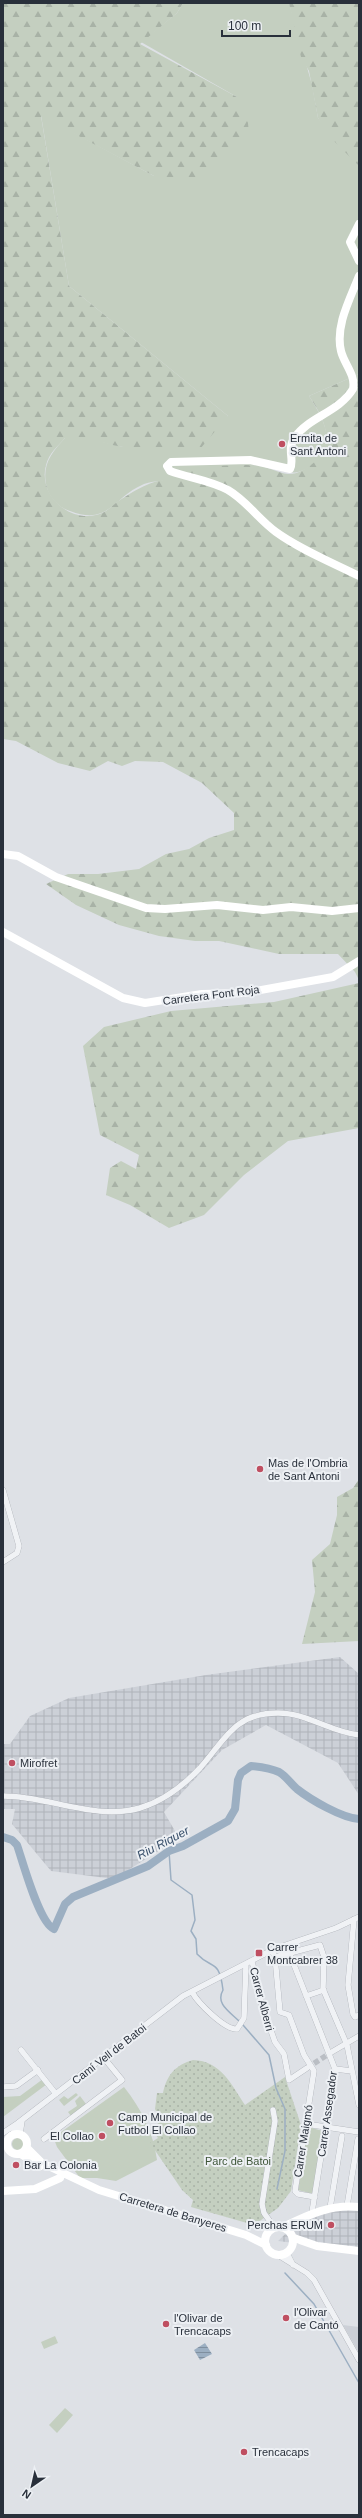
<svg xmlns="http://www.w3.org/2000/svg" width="362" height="2518" viewBox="0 0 362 2518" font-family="Arial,sans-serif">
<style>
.built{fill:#ccd0d7}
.industrial{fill:url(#industrial-grid)}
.green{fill:#c4cfc0}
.forest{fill:url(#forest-firs)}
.park{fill:url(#park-dots)}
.water{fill:url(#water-rules)}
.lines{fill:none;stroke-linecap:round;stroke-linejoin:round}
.stream{stroke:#9cafc2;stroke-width:1.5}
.river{stroke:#9cafc2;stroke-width:8}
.street-tunnel{stroke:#babec4;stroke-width:5.5;stroke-dasharray:5.5 3;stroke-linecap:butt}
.street-casing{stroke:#a4a8af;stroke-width:6}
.street{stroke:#f0f2f5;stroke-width:5.5}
.secondary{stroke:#fff;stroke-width:8}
.poi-dot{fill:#bf4f61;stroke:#edf0f4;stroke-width:1.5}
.labels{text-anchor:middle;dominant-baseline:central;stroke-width:4;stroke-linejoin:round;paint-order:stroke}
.poi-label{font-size:11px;fill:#29303b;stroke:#edf0f4;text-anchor:start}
.street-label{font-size:11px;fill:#29303b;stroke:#edf0f4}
.park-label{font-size:11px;fill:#3e5538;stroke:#edf0f4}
.water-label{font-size:12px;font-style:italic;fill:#384f6a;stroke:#edf0f4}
</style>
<defs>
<pattern id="industrial-grid" width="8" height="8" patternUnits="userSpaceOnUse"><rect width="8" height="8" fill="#ccd0d7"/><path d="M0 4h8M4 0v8" fill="none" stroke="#afb3b9"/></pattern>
<pattern id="forest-firs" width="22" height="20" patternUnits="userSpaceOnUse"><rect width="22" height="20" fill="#c4cfc0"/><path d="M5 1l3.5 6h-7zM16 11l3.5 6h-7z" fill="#a8b2a6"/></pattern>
<pattern id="park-dots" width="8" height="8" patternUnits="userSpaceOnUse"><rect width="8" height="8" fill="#c4cfc0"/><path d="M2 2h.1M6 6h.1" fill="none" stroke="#a8b2a6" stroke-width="1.8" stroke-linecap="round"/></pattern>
<pattern id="water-rules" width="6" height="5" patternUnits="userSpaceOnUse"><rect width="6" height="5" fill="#9cafc2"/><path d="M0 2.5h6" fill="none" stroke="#7f8f9f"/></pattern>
</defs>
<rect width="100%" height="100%" fill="#dee1e6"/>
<path class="built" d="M343 2325 359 2327V2353Z"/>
<path class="industrial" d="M340 1657 359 1674V1795L338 1763 266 1725 222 1750 164 1812 179 1838 114 1879 51 1871 12 1824 15 1809H3V1744H10L30 1716 69 1698 206 1675Z
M359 2207V2251L278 2241 306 2214Z"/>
<path class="green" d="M183 3H289L312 85 318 118 359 166V374L309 396C321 415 338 442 317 461 292 483 283 467 257 466 249 465 239 467 230 469 215 472 199 476 183 479 171 481 155 480 144 484 113 497 109 526 70 511 60 508 50 499 47 488 41 466 51 453 65 438L83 437 123 447 228 416 69 286 41 115 154 176 237 97 141 42 177 13Z
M43 2079 47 2084 3 2117V2097L20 2096Z
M124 2087C142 2110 153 2132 157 2160L116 2181 97 2178H80L57 2147 54 2139 58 2137 57 2135Z
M76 2093 78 2095 64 2106 59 2100 64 2096 68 2099Z
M80 2096 86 2104 71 2116 68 2112 77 2106 75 2101Z
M308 2127 323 2131 313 2194 298 2190Z
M12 2144a6 6 0 1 1 12 0a6 6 0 1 1-12 0Z
M55 2336 58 2343 44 2349 41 2342Z
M65 2408 73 2415 57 2433 49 2425Z"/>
<path class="forest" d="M3 3H183L177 13 140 44 237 97 247 114 249 133 217 166 193 179 154 176 41 116 69 286 228 416 200 449C174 450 148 452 123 447 103 443 86 437 65 438 58 446 49 453 46 465 38 494 68 522 96 515 104 514 111 507 117 502 142 486 153 478 184 479L191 468C210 467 242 463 259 466 269 467 278 473 288 474 296 475 305 469 311 465 338 445 324 418 309 396L359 374V980L355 972 338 954H279L219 941H195L159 936 119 925 76 905 46 884 68 874H98L139 869 166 854 189 849 209 838 234 830V813L202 783 163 762 135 761 122 766 108 761 90 771 58 763 16 741 3 739Z
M289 3H359V166L329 136 318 118 309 71 301 57Z
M359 983V1128L288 1141 244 1175 204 1215 169 1228 130 1205 106 1195 110 1168 121 1161 136 1169 139 1155 100 1135 83 1046 104 1027 171 1011 274 1002Z
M359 1479V1641L302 1644 315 1592 312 1560 330 1544 337 1515V1497L353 1488Z"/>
<path class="park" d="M193 2060C221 2061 231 2084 245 2105L285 2077 301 2125 291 2191 278 2208 254 2225 191 2207 193 2200 182 2190 150 2143 158 2138 151 2129 161 2121 155 2109 157 2093H163C167 2074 176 2065 193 2060Z"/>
<path class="water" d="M205 2343 212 2354 200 2360 194 2350Z"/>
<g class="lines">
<path class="stream" d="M169 1851 171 1880 192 1895 195 1920 191 1931 196 1939 197 1954C212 1970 219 1958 223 1990 215 2004 230 2012 240 2022
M243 2025 269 2055 276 2088 285 2109V2151L277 2189
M285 2273 314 2304 359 2383"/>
<path class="river" d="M3 1837 12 1840 17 1845C23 1862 39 1923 54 1929L65 1904 73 1897 148 1866 169 1851 183 1846 228 1821 235 1809 238 1780 241 1773 251 1766C261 1767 270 1768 279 1772 286 1776 291 1784 297 1789 311 1800 342 1818 359 1819"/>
<path class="street-tunnel" d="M307 2068 330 2053"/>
<defs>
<path id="street" d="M3 1490 19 1546 17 1553 3 1562
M3 1796C49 1796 95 1821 140 1808 163 1801 184 1785 200 1768 225 1740 234 1713 278 1713 307 1713 330 1732 359 1735
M354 1919 348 1985 353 2014 355 2017 359 2015
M272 1950 275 1957 280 2012 289 2015 304 2055 314 2071 295 2191 298 2194 315 2197
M289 1952 335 2069 312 2212
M275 1957 320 1945 324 1957 323 1989 347 2045 359 2105
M252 1961 262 2005 275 2042 284 2054 289 2080 307 2068
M192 1992C198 2003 225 2030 237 2029L244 2018 246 1964
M306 1996 324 1990
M21 2050 56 2094
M330 2053 359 2036
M335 2069 352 2071
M3 2087 16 2086 38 2070
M273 2110 275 2121 262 2204 264 2213 274 2227
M306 2124 359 2132
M3 2133 18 2123
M13 2134 18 2123 183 1996 274 1949 336 1928 359 1917
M20 2134 22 2121
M44 2139 122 2080 104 2058
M347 2206 358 2139
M330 2208 342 2136
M287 2253 293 2265
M278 2255 307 2273 314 2280 359 2360"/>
</defs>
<use href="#street" class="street-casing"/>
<use href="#street" class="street"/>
<path class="secondary" d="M359 224 350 242 359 261
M359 276C350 299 335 326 341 351 344 364 356 375 353 389 339 412 309 417 295 437 286 449 295 460 290 469L250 460 171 462 167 466 170 471C189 478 209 480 228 490 247 501 258 519 276 532 301 550 331 562 359 576
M3 854 18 856 56 877 146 908 165 909 217 905 263 910 291 907 332 911 359 908
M3 932 123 998 145 1003 202 994 244 993 333 977 359 961
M7 2144a10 10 0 1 1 20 0a10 10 0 1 1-20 0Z
M27 2148 42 2163 99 2190 246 2235 266 2245
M21 2154 40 2166
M3 2191 35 2189 60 2178
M265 2241a14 14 0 1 1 28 0a14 14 0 1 1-28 0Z
M283 2227C308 2215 330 2204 359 2207
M294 2238 317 2246 359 2251"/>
</g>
<g class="poi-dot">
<circle cx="282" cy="444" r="4"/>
<circle cx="260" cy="1469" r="4"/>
<circle cx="12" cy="1763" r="4"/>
<rect x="255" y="1949" width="8" height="8" rx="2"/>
<circle cx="110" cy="2123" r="4"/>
<circle cx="102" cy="2136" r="4"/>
<circle cx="16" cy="2165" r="4"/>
<circle cx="331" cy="2225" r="4"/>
<circle cx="286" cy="2318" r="4"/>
<circle cx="166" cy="2324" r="4"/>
<circle cx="244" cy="2452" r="4"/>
</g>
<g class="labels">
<g class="poi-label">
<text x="290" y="438">Ermita de<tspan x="290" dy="13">Sant Antoni</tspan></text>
<text x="268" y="1463">Mas de l'Ombria<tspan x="268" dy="13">de Sant Antoni</tspan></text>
<text x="20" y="1763">Mirofret</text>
<text x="267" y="1947">Carrer<tspan x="267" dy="13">Montcabrer 38</tspan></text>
<text x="118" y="2117">Camp Municipal de<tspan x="118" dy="13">Futbol El Collao</tspan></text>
<text x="94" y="2136" text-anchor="end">El Collao</text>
<text x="24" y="2165">Bar La Colonia</text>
<text x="323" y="2225" text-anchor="end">Perchas ERUM</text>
<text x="294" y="2312">l'Olivar<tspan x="294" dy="13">de Cantó</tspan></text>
<text x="174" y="2318">l'Olivar de<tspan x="174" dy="13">Trencacaps</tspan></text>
<text x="252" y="2452">Trencacaps</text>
</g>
<g class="street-label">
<text transform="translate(211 995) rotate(-7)">Carretera Font Roja</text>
<text transform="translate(262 1999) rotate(75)">Carrer Alberri</text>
<text transform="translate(109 2054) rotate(-38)">Camí Vell de Batoi</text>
<text transform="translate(327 2114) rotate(-82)">Carrer Assegador</text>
<text transform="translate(303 2141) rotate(-81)">Carrer Maigmó</text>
<text transform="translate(173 2212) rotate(17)">Carretera de Banyeres</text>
</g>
<g class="park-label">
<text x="238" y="2161">Parc de Batoi</text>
</g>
<g class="water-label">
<text transform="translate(163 1843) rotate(-28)">Riu Riquer</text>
</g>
</g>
<rect width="362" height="2518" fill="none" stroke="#29303b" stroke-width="8"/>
<g transform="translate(32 2486) rotate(214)" stroke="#edf0f4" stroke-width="3" paint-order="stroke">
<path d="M0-3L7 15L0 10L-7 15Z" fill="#29303b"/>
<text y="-6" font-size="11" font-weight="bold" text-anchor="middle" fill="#29303b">N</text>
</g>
<path d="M222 30v6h68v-6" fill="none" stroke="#29303b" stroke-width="2"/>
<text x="228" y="30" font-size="12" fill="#29303b" stroke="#edf0f4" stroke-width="3" paint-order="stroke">100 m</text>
</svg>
